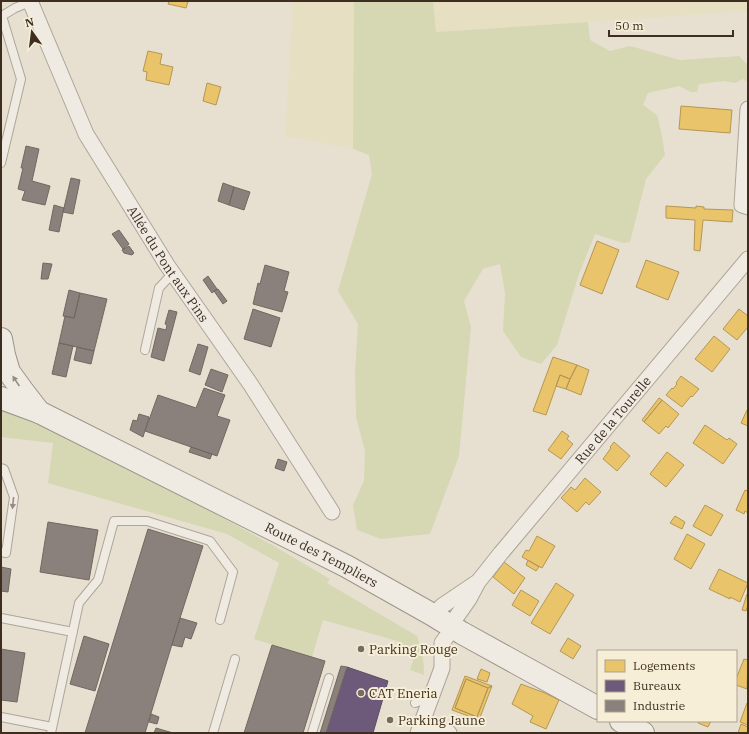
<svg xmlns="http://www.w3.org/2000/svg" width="749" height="734" viewBox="0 0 749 734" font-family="'IBM Plex Serif',serif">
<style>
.farmland{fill:#e6dfc2}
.green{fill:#d6d7b3}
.homes{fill:#e9c46a;stroke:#b59754}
.offices{fill:#6d597a;stroke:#5f4c5f}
.industry{fill:#8a817c;stroke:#736860}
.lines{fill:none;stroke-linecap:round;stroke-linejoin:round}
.service-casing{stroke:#ada599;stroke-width:10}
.minor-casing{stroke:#ada599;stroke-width:17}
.secondary-casing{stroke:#9c958a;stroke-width:24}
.service{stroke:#efebe3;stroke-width:8}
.minor{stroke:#efebe3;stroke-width:15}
.secondary{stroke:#efebe3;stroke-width:22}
.oneway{fill:#968c82}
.poi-dot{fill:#786c5e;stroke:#f7eed8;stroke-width:1.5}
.labels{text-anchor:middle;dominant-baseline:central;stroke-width:4;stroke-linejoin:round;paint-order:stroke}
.street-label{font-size:13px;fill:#3d2e20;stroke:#f7eed8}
.poi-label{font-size:13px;fill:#3d2e20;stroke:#f7eed8;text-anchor:start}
</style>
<rect width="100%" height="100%" fill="#e7e0d1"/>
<path class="farmland" d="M293 1H354L353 149 285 136Z
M433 1H748V11L436 32Z"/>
<path class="green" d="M354 1H433L436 32 588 22 590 40 610 51 630 46 680 60 739 56 748 65V82L743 79 735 83 724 81 699 84 697 92H691L679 86 648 93 643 105 657 115 662 136 665 155 646 179 630 242 623 243 595 234 579 274 557 345 541 364 521 357 503 331 505 293 500 264 483 269 464 301 471 327 459 456 430 534 381 539 357 530 353 505 364 481 365 451 356 417 355 372 358 324 338 291 372 174 369 155 353 149Z
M1 403 183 496 274 546 330 579 327 583 417 636C422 649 424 661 424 675L410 670 414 658 401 642 323 620 312 657 254 639 279 563 227 534 48 483 53 443 1 437Z"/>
<path class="homes" d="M169 1H183L188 2 186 8 168 4Z
M148 51 162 54 160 64 173 67 169 85 146 80 147 72 143 71Z
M207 83 221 87 216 105 203 101Z
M681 106 732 110 730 133 679 129Z
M666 206 696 208V206L704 207V209L733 210 732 222 703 220 700 251 694 250 695 220 666 218Z
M597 241 619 250 602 294 580 285Z
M646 260 679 272 668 300 636 287Z
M739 309 748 316V327L737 340 723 329Z
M714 336 730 349 712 372 695 359Z
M553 357 577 365 570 379 560 375 546 415 533 411Z
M577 365 589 370 581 395 566 389 570 379Z
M560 375 570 379 566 389 556 386Z
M681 376 699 389 692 397 691 396 682 407 666 395 672 388 673 389 677 384 676 383Z
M659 398 662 400 644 422 642 420Z
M662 400 679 414 668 428 666 426 659 434 644 422Z
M747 410 748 411V426L741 423Z
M705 425 727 440 729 438 737 444 723 464 693 443Z
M562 431 569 436 567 439 573 444 561 459 548 450Z
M614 442 630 456 617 471 603 459 611 448 610 447Z
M667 452 684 465 666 487 650 474Z
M585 478 601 492 589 505 586 502 577 512 561 498 571 487 575 490Z
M745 490 748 491V513L745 511 744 514 736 510Z
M705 505 723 515 711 536 693 526Z
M675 516 685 522 682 529 670 523Z
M687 534 705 544 691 569 674 559Z
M537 536 555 546 542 568 522 557 526 550 529 551Z
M528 560 539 567 536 571 526 565Z
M504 562 525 578 514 594 493 577Z
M719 569 748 583 740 602 730 597V599L709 589Z
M556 583 574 595 550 634 531 623Z
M521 590 539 601 530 616 512 605Z
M747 594H748V605L746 611 742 610Z
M568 638 581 646 573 659 560 651Z
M744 659 748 660 747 689 736 685V679Z
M481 669 490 673 487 682 477 679Z
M465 676 492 686 488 688 466 679 455 708 477 717 479 720 452 710Z
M466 679 488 688 477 717 455 708Z
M521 684 545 693 559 700 546 729 530 722 533 716 512 704Z
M492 686 479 720 477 717 488 688Z
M747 703 748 704V725L740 722Z
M699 721H711L708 727 698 723Z
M741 724 748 727V733H738Z"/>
<path class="offices" d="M347 667 388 681 373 733H326Z"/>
<path class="industry" d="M26 146 39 149 32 181 50 186 45 205 22 200 25 191 18 189 23 168H21Z
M71 178 80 180 73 214 63 212Z
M223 183 234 187 229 205 218 201Z
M234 187 250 192 244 210 229 205Z
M54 205 64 208 59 232 49 230Z
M119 230 129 244 123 249 112 234Z
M129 246 134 253 132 255 124 253 122 250Z
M43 263 52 264 48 279H41Z
M265 265 289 272 284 291 288 292 282 312 253 304 258 283 260 284Z
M208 276 217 289 212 293 203 280Z
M218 289 227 301 223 304 214 291Z
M69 290 80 293 74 318 63 316Z
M80 293 107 299 94 351 59 343 65 316 74 318Z
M253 309 280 318 271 347 244 339Z
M169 310 177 312 164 361 151 357 158 328 166 330 167 325 165 324Z
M59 343 73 346 66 377 52 374Z
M198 344 208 347 200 375 189 371Z
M77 347 94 351 91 364 74 360Z
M211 369 228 375 222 392 205 385Z
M204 388 225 395 217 416 230 420 217 456 145 431 158 395 196 408Z
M139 414 149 417 143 437 130 430 133 420 137 421Z
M191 447 212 454 210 459 189 452Z
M278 459 287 462 284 471 275 468Z
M48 522 98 530 89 580 40 572Z
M148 529 203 546 180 618 145 733H85Z
M1 567 11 569 8 592 1 591Z
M180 618 197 623 191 639 185 637 182 647 172 645Z
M84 636 109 644 95 691 70 684Z
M272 645 325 661 303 733H244Z
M1 649 25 653 17 702 1 700Z
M341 666 347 667 326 733H320Z
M151 714 159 717 157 724 149 722Z
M156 728 173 733H154Z"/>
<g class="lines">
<defs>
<path id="service" d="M1 163 21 79 2 16 15 8 30 2
M145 350 159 288 173 273
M1 468 4 469 14 497 6 553 1 552
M1 618 73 632
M415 703 431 697
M1 717 52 727
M51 733 79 603 98 580 114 521H147L210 541 233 572 220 620
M213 733 235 659
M312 733 329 678"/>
<g id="minor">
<path id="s1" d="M30 1 86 134 167 265 251 385 332 512"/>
<path d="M748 109 742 205 748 207"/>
<path d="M433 615 442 606 476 583"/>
<path id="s2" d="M450 626 469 599 478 582 501 553 748 259"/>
<path d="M421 723 449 733"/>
<path d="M418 733 442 668V643L453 628"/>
</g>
<g id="secondary">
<path d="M1 339 4 355 9 372 22 390 39 412"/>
<path id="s3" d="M1 398 39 412 346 566 433 615 462 633 598 708"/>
<path d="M621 721 643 733"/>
</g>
</defs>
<use href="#service" class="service-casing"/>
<use href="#minor" class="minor-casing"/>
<use href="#secondary" class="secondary-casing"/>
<use href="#service" class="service"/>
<use href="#minor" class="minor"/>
<use href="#secondary" class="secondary"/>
</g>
<defs><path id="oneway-solid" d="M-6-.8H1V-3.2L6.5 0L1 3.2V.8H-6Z"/></defs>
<g class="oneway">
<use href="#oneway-solid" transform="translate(16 381) rotate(-124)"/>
<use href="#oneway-solid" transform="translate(13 503) rotate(96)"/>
</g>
<g class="poi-dot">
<circle cx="361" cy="649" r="4"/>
<circle cx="361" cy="693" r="4"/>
<circle cx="390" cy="720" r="4"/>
</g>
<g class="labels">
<g class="street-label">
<text stroke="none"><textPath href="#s1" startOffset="298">Allée du Pont aux Pins</textPath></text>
<text stroke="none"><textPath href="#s2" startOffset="263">Rue de la Tourelle</textPath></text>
<text stroke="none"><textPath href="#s3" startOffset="357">Route des Templiers</textPath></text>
</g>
<g class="poi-label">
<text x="369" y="649">Parking Rouge</text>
<text x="369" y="693">CAT Eneria</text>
<text x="398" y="720">Parking Jaune</text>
</g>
</g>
<rect width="749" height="734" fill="none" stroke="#3d2e20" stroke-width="4"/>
<rect x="597" y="650" width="140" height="72" fill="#f7eed8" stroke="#ada18e"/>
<rect x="605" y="660" width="20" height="12" fill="#e9c46a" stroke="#ada18e"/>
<text x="633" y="670" font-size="12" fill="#3d2e20">Logements</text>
<rect x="605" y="680" width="20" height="12" fill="#6d597a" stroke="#ada18e"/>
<text x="633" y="690" font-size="12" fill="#3d2e20">Bureaux</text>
<rect x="605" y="700" width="20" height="12" fill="#8a817c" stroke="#ada18e"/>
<text x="633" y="710" font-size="12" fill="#3d2e20">Industrie</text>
<g transform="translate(32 32) rotate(346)" stroke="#f7eed8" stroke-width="3" paint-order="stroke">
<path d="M0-3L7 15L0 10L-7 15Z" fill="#3d2e20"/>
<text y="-6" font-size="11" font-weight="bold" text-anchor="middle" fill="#3d2e20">N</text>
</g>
<path d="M609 30v6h124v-6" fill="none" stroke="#3d2e20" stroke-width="2"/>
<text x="615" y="30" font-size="12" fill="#3d2e20" stroke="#f7eed8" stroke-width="3" paint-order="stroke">50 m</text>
</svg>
